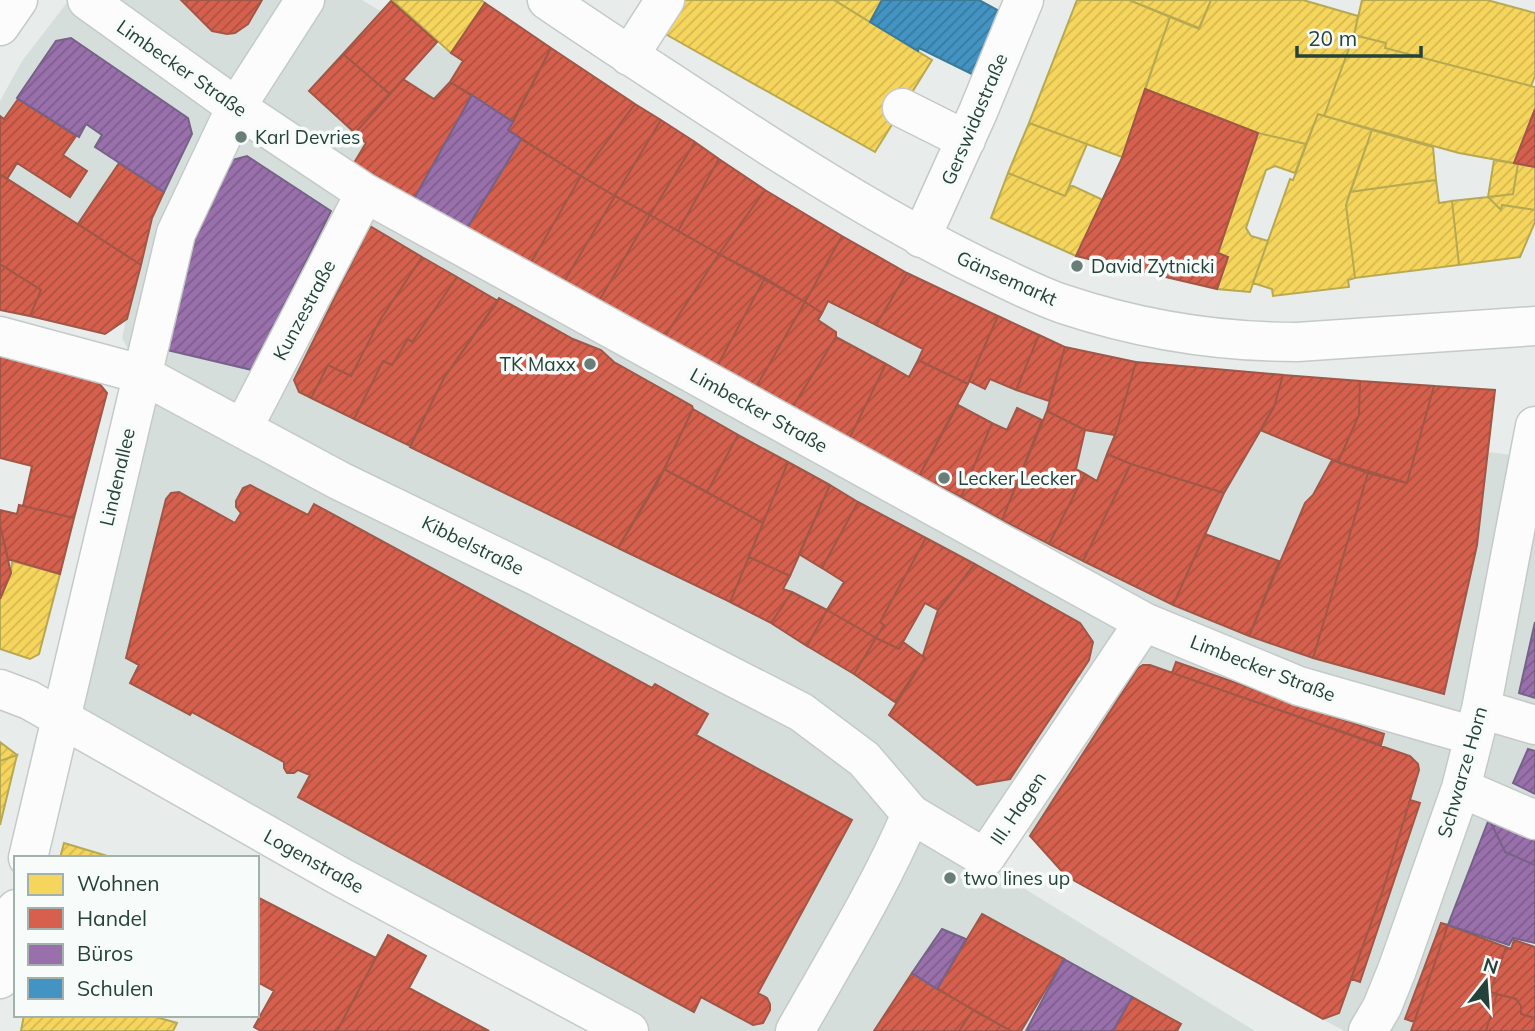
<svg xmlns="http://www.w3.org/2000/svg" width="1535" height="1031" viewBox="0 0 1535 1031" font-family="Mulish,sans-serif">
<style>
.built{fill:#d6dedb}
.homes{fill:url(#homes-hatch);stroke:#b7a952;stroke-width:2}
.shops{fill:url(#shops-hatch);stroke:#a15747;stroke-width:2}
.offices{fill:url(#offices-hatch);stroke:#766289;stroke-width:2}
.schools{fill:url(#schools-hatch);stroke:#3a7b9a;stroke-width:2}
.lines{fill:none;stroke-linecap:round;stroke-linejoin:round}
.minor-casing{stroke:#c5cac8;stroke-width:41}
.minor{stroke:#fcfcfc;stroke-width:38}
.poi-dot{fill:#697e78;stroke:#f7fbf9;stroke-width:2.5}
.labels{text-anchor:middle;dominant-baseline:central;stroke-width:7;stroke-linejoin:round;paint-order:stroke}
.street-label{font-size:19px;fill:#24423a;stroke:#f7fbf9}
.poi-label{font-size:19px;fill:#24423a;stroke:#f7fbf9;text-anchor:start}
</style>
<defs>
<pattern id="homes-hatch" width="6" height="6" patternUnits="userSpaceOnUse" patternTransform="scale(1.75)"><rect width="6" height="6" fill="#f6d55c"/><path d="M-1 1l2-2M0 6l6-6M5 7l2-2" fill="none" stroke="#d3b851"/></pattern>
<pattern id="shops-hatch" width="6" height="6" patternUnits="userSpaceOnUse" patternTransform="scale(1.75)"><rect width="6" height="6" fill="#d6604d"/><path d="M-1 1l2-2M0 6l6-6M5 7l2-2" fill="none" stroke="#ad5141"/></pattern>
<pattern id="offices-hatch" width="6" height="6" patternUnits="userSpaceOnUse" patternTransform="scale(1.75)"><rect width="6" height="6" fill="#9970ab"/><path d="M-1 1l2-2M0 6l6-6M5 7l2-2" fill="none" stroke="#7d5e8c"/></pattern>
<pattern id="schools-hatch" width="6" height="6" patternUnits="userSpaceOnUse" patternTransform="scale(1.75)"><rect width="6" height="6" fill="#4393c3"/><path d="M-1 1l2-2M0 6l6-6M5 7l2-2" fill="none" stroke="#387a9f"/></pattern>
</defs>
<rect width="100%" height="100%" fill="#e8edeb"/>
<path class="built" d="M69 0H362L886 312 1113 404 1535 458V1031H1344L1066 876 1015 817 1099 689 351 253 1090 687 983 855 800 714 980 861 1255 1031H649L65 718 141 374 122 338 126 320 105 334 0 310V101L22 61Z"/>
<path class="homes" d="M392 0H481L485 3 451 53Z
M680 0H834L932 60 875 152 660 31Z
M834 0H882L870 22Z
M1077 0H1129L1170 17 1122 157 1029 123Z
M1129 0H1211L1199 28Z
M1211 0H1303L1358 16 1354 35 1324 116 1318 114 1306 144 1258 133 1145 89 1170 17 1199 29Z
M1362 0H1487L1535 13V76L1531 86 1385 48 1386 43 1354 35Z
M1354 35 1386 43 1385 48 1535 87V109L1514 163 1459 153 1324 116Z
M1318 114 1372 130 1346 205 1355 278 1348 280 1349 287 1273 296 1272 289 1253 283 1290 179 1293 180Z
M1029 123 1087 144 1065 196 1008 173Z
M1372 130 1433 147 1436 180 1350 192Z
M1258 133 1306 144 1295 173 1275 166 1266 170 1246 228 1251 236 1268 241 1250 292 1217 289 1228 257 1218 253Z
M1494 160 1518 164 1513 194 1488 197Z
M1518 164 1535 167V210L1502 205 1501 210 1488 197 1513 194Z
M1008 173 1065 196 1071 185 1103 200 1076 256 991 218Z
M1436 180 1439 203 1452 201 1459 265 1355 278 1346 205 1350 192Z
M1488 197 1501 210 1502 205 1535 210V222L1520 257 1459 265 1452 201Z
M12 561 60 574 39 654 30 659 0 649V599L11 573Z
M0 742 17 755 0 761Z
M17 755 0 825V761Z
M64 843 114 858H60Z
M24 1015H149L177 1023 173 1031H21Z"/>
<path class="shops" d="M181 0H262L248 24 235 33 227 34 212 31Z
M391 1 437 42 390 94 343 54Z
M485 3 551 48 513 122 450 82 463 61 451 53Z
M551 48 635 104 581 176 508 130Z
M343 54 390 94 355 133 309 91Z
M403 79 434 99 450 82 472 95 414 199 354 163 366 143 355 133Z
M1145 89 1258 133 1218 253 1228 257 1217 289 1076 256 1122 158Z
M18 99 76 136 63 155 87 171 70 197 17 163 7 179 0 174V116L4 119Z
M635 104 661 120 615 196 581 176Z
M1535 109V167L1514 163Z
M661 120 695 142 650 215 615 196Z
M521 139 581 176 529 266 466 230Z
M695 142 719 159 678 231 650 215Z
M719 159 765 190 719 254 678 231Z
M119 163 164 192 152 218 141 265 78 224Z
M0 174 141 265 127 319 105 334 30 316 41 290 0 264Z
M581 176 615 196 562 285 529 266Z
M765 190 842 236 805 302 719 254Z
M615 196 650 215 597 304 562 285Z
M650 215 719 254 663 339 597 304Z
M370 226 422 257 380 320 351 376 328 365 311 398 299 392 294 380Z
M842 236 907 273 876 325 828 301 822 313 805 302Z
M719 254 765 278 716 368 663 339Z
M422 257 457 277 412 342 408 339 392 365 383 361 354 419 311 398 328 365 351 376 380 320Z
M0 264 41 290 30 316 0 310Z
M907 273 998 316 968 384 918 360 923 349 876 325Z
M457 277 498 301 444 378 410 446 354 419 383 361 392 365 408 339 412 342Z
M765 278 805 302 755 389 716 368Z
M499 298 573 339 601 350 614 362 692 406 693 409 657 484 618 548 410 447 444 378Z
M805 302 822 313 818 320 836 332V337L792 408 755 389Z
M998 316 1039 335 1016 390 990 379 985 389 969 381Z
M1039 335 1065 347 1049 401 1016 390Z
M836 337 886 364 849 439 792 408Z
M1065 347 1136 362 1115 435 1085 430 1047 411Z
M0 356 98 382 107 393 74 518 23 506 32 466 0 458Z
M918 360 968 384 919 476 849 439 886 364 909 377Z
M1136 362 1283 375 1274 407 1224 493 1131 464 1107 454 1115 435Z
M1283 375 1360 381 1359 415 1338 462 1260 430 1274 407Z
M1360 381 1434 386 1407 483 1338 462 1359 415Z
M1434 386 1495 390 1477 545 1444 694 1313 658 1368 473 1407 483Z
M958 405 992 423 961 497 919 476Z
M1017 408 1042 420 1002 520 961 497 992 423 1007 430Z
M693 409 738 435 707 492 664 469Z
M1047 411 1085 430 1076 469 1085 474 1049 544 1002 520Z
M738 435 788 462 763 523 707 492Z
M1107 454 1131 464 1083 561 1049 544 1085 474 1097 481Z
M1332 460 1368 473 1313 658 1249 636 1305 503 1313 495Z
M788 462 830 485 790 576 749 557Z
M1131 464 1224 493 1173 605 1083 561Z
M664 469 763 523 730 602 618 548Z
M250 485 308 515 314 504 652 688 655 684 708 714 696 735 852 820 758 993 767 998 770 1004V1010L763 1023 753 1025 701 997 694 1012 298 797 310 775 298 770 294 773H287L284 768V762L192 712 190 715 130 683 139 665 126 658 166 499 171 493 179 492 235 523 241 513 236 507V501L243 488Z
M830 485 858 502 822 568 799 554Z
M858 502 926 538 880 622 884 625 876 638 827 610 844 582 822 568Z
M19 505 74 518 60 574 8 559 0 525V510L17 514Z
M0 525 11 573 0 599Z
M1205 534 1279 561 1249 636 1173 605Z
M926 538 975 564 938 610 925 603 899 649 876 638 884 625 880 622Z
M749 557 790 576 783 589 792 592 771 623 730 602Z
M975 564 1080 623 1093 642 1089 660 1010 779 977 785 889 715 925 658 923 655 938 610Z
M792 592 827 610 807 646 771 623Z
M827 610 876 638 854 674 807 646Z
M876 638 899 649 903 642 925 658 895 702 854 674Z
M1176 662 1384 734 1381 745 1172 673Z
M1143 665H1150L1410 756 1418 764 1419 770 1383 890 1339 1013 1323 1019 1066 876 1030 836 1138 668Z
M1410 800 1420 803 1360 982 1351 979 1383 890Z
M257 897 376 958 337 1031H261L254 1027 274 991 257 982Z
M982 914 1064 959 1021 1031H1011L937 989Z
M1441 923 1448 925 1414 1022 1405 1019Z
M1448 925 1506 947 1490 992 1497 994 1486 1031H1411Z
M388 935 426 956 409 988 489 1031H337Z
M1514 940 1535 947V1018L1521 1014V1006L1516 999 1490 992 1506 947 1511 949Z
M912 973 973 1010 959 1031H874Z
M1497 994 1516 999 1521 1006V1014L1535 1018V1031H1486Z
M1132 997 1181 1024 1177 1031H1113Z
M973 1010 1011 1031H959Z"/>
<path class="offices" d="M71 38 188 118 192 134 164 192 95 147 102 135 86 124 79 137 17 98 56 41Z
M472 95 513 122 508 130 521 139 466 230 414 199Z
M247 156 331 211 252 370 167 350 196 236 232 160Z
M1535 622V698L1519 693Z
M1528 749 1535 751V794L1513 783Z
M1489 819 1505 852 1535 865V943L1513 938 1509 945 1448 925Z
M1489 819 1535 838V865L1505 852Z
M942 929 966 939 937 989 912 973Z
M1064 959 1132 997 1113 1031H1026Z"/>
<path class="schools" d="M882 0H979L1001 12 976 76 919 48 918 51 870 22Z"/>
<g class="lines">
<defs>
<path id="minor" d="M87 0 236 107 365 193 1144 622 1299 686 1474 736
M547 0C620 50 695 98 769 146 838 190 906 231 980 267 1008 280 1034 294 1063 304 1138 329 1218 342 1297 342L1535 326
M0 26 18 0
M629 56 665 0
M902 108 966 140
M921 238 978 112 1024 0
M0 336 141 374 340 481 538 577 801 712 864 759 911 814 985 858 1144 622
M243 428 365 193
M0 689 29 700 341 877 629 1031
M1481 709 1535 725
M1461 788 1535 820
M28 858 176 233 236 107 305 0
M0 979 16 909
M795 1031C835 960 879 889 911 814
M1368 1031 1382 1007 1397 970 1461 788 1481 709 1535 426"/>
</defs>
<use href="#minor" class="minor-casing"/>
<use href="#minor" class="minor"/>
</g>
<g class="poi-dot">
<circle cx="241" cy="137" r="7"/>
<circle cx="1077" cy="266" r="7"/>
<circle cx="590" cy="364" r="7"/>
<circle cx="944" cy="478" r="7"/>
<circle cx="950" cy="878" r="7"/>
</g>
<g class="labels">
<g class="street-label">
<text transform="translate(182 68) rotate(35)">Limbecker Straße</text>
<text transform="translate(974 119) rotate(-67)">Gerswidastraße</text>
<text transform="translate(1007 278) rotate(24)">Gänsemarkt</text>
<text transform="translate(304 310) rotate(-62)">Kunzestraße</text>
<text transform="translate(759 410) rotate(29)">Limbecker Straße</text>
<text transform="translate(117 477) rotate(-77)">Lindenallee</text>
<text transform="translate(473 545) rotate(26)">Kibbelstraße</text>
<text transform="translate(1263 668) rotate(21)">Limbecker Straße</text>
<text transform="translate(1462 772) rotate(-74)">Schwarze Horn</text>
<text transform="translate(1018 808) rotate(-56)">III. Hagen</text>
<text transform="translate(314 861) rotate(29)">Logenstraße</text>
</g>
<g class="poi-label">
<text x="255" y="137">Karl Devries</text>
<text x="1091" y="266">David Zytnicki</text>
<text x="576" y="364" text-anchor="end">TK Maxx</text>
<text x="958" y="478">Lecker Lecker</text>
<text x="964" y="878">two lines up</text>
</g>
</g>
<rect x="14" y="856" width="245" height="161" fill="#f7fbf9" stroke="#a3b1ad" stroke-width="2"/>
<rect x="28" y="874" width="35" height="21" fill="#f6d55c" stroke="#a3b1ad" stroke-width="2"/>
<text x="77" y="891" font-size="21" fill="#24423a">Wohnen</text>
<rect x="28" y="908" width="35" height="21" fill="#d6604d" stroke="#a3b1ad" stroke-width="2"/>
<text x="77" y="926" font-size="21" fill="#24423a">Handel</text>
<rect x="28" y="944" width="35" height="21" fill="#9970ab" stroke="#a3b1ad" stroke-width="2"/>
<text x="77" y="961" font-size="21" fill="#24423a">Büros</text>
<rect x="28" y="978" width="35" height="21" fill="#4393c3" stroke="#a3b1ad" stroke-width="2"/>
<text x="77" y="996" font-size="21" fill="#24423a">Schulen</text>
<g transform="translate(1486 982) rotate(17)" stroke="#f7fbf9" stroke-width="5" paint-order="stroke">
<path d="M0-5L12 26L0 18L-12 26Z" fill="#24423a"/>
<text y="-10" font-size="19" font-weight="bold" text-anchor="middle" fill="#24423a">N</text>
</g>
<path d="M1297 46v10h124v-10" fill="none" stroke="#24423a" stroke-width="3.5"/>
<text x="1308" y="46" font-size="21" fill="#24423a" stroke="#f7fbf9" stroke-width="5" paint-order="stroke">20 m</text>
</svg>
